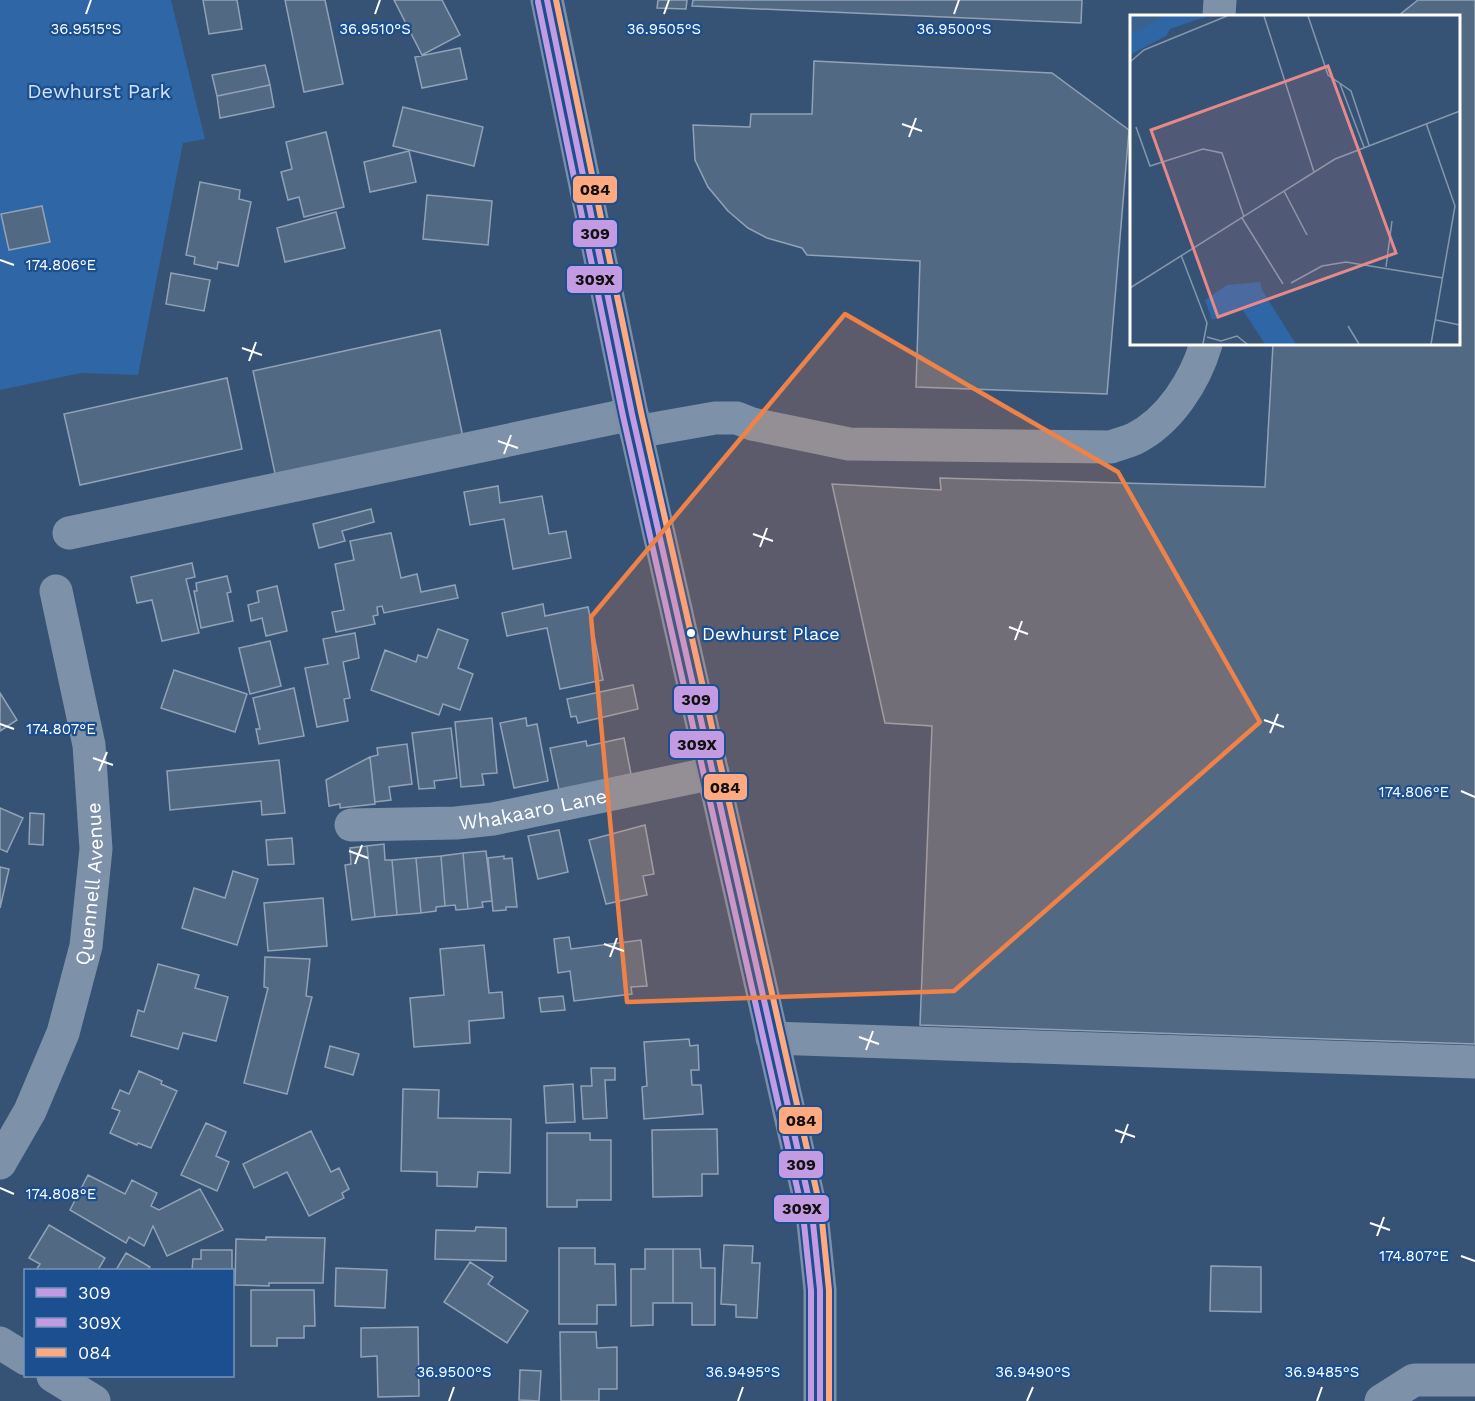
<svg xmlns="http://www.w3.org/2000/svg" width="1475" height="1401" viewBox="0 0 1475 1401" font-family="'Work Sans',sans-serif">
<style>
.green{fill:#2f66a5}
.building{fill:#526984;stroke:#92a2b6;stroke-width:1.5}
.lines{fill:none;stroke-linecap:round;stroke-linejoin:round}
.minor{stroke:#7d92a8;stroke-width:33}
.major{stroke:#7d8ea7;stroke-width:33}
.bus-1-casing{stroke:#1b4f8f;stroke-width:10}
.bus-2-casing{stroke:#1b4f8f;stroke-width:10}
.bus-3-casing{stroke:#1b4f8f;stroke-width:10}
.bus-1{stroke:#c29be3;stroke-width:6}
.bus-2{stroke:#c29be3;stroke-width:6}
.bus-3{stroke:#ffa980;stroke-width:6}
.marked{fill:#ee8249;fill-opacity:0.2;stroke:#ee8249;stroke-width:4.5;stroke-linejoin:round}
.ticks{fill:none;stroke:#fff;stroke-width:2}
.bus-dot{fill:#fff;stroke:#1b4f8f;stroke-width:2}
.labels{text-anchor:middle;dominant-baseline:central;stroke-width:4.5;stroke-linejoin:round;paint-order:stroke}
.bus-label{font-size:18px;fill:#fff;stroke:#1b4f8f;text-anchor:start}
.park-label{font-size:20px;fill:#cfe3fa;stroke:#1b4f8f}
.street-label{font-size:20px;fill:#fff;stroke:#1b4f8f}
.inset-road{fill:none;stroke:#8697ac;stroke-width:1.5}
.view{fill:#e88989;fill-opacity:0.15;stroke:#e88989;stroke-width:3}
.inset-edge{fill:none;stroke:#fff;stroke-width:3}
.ticks-label{font-size:15px;text-anchor:middle;fill:#fff;stroke:#1b4f8f;stroke-width:4.5;stroke-linejoin:round;paint-order:stroke}
.line-badge{stroke:#1b4f8f;stroke-width:2}
.pale-badge-label{font-size:16px;text-anchor:middle;font-weight:bold;fill:#111}
</style>
<rect width="100%" height="100%" fill="#365274"/>
<path class="green" d="M0 0H171L205 139 183 143 138 375 81 373 0 390Z"/>
<path class="building" d="M203 0H237L242 29 209 34Z
M285 0H325L343 84 304 92Z
M394 0H442L460 35 422 55Z
M658 0H687L686 9 657 8Z
M693 0H1082L1081 23 692 6Z
M1418 0H1475V1044L920 1025 932 726 885 723 832 484 941 490 940 478 1265 487 1273 344H1458V16H1398Z
M460 48 467 79 422 88 415 57Z
M814 61 1052 73 1129 130 1107 394 916 387 920 261 807 255 802 248 767 238 748 228 728 211 708 187 695 160 693 125 750 127 751 114H812Z
M265 65 270 85 217 96 212 75Z
M270 85 274 107 220 118 217 96Z
M403 107 483 127 474 166 393 146Z
M326 132 344 207 304 217 299 197 288 200 281 172 292 169 286 142Z
M409 151 416 182 370 192 364 162Z
M200 182 240 190 239 199 251 202 238 266 218 262 217 269 194 264 195 257 186 255Z
M427 195 492 201 488 245 423 239Z
M42 206 50 242 9 250 1 214Z
M336 212 345 248 285 262 277 228Z
M171 273 210 280 204 311 166 304Z
M440 330 463 437 276 478 253 371Z
M227 378 242 449 80 485 64 414Z
M498 486 500 503 542 496 549 534 566 531 571 558 513 569 504 519 470 525 464 492Z
M371 509 374 522 342 531 345 541 319 548 313 524Z
M391 533 401 578 417 574 421 592 455 585 458 598 384 613 382 606 377 607 378 615 373 616 375 624 336 632 332 612 344 610 335 564 354 560 350 541Z
M192 563 195 577 186 579 199 633 162 641 152 600 137 603 131 577Z
M227 576 231 592 227 593 233 621 201 628 194 591H197L196 583Z
M277 586 287 631 266 636 262 618 251 621 248 605 259 602 257 591Z
M543 604 545 616 588 607 603 680 560 689 547 628 507 636 502 613Z
M438 629 468 640 458 668 473 674 460 710 443 704 439 715 371 690 385 650 416 662 418 655 427 658Z
M355 633 359 658 343 662 350 698 344 699 348 721 317 727 305 668 328 664 323 639Z
M270 641 281 686 250 694 239 648Z
M174 670 247 694 235 732 161 708Z
M633 685 638 709 578 723 576 716 571 717 567 699Z
M294 688 304 736 259 744 256 729H260L253 698Z
M0 693 17 720 0 731Z
M492 718 497 773 482 774 484 785 461 787 455 722Z
M526 718 527 726 537 724 548 781 514 788 500 723Z
M451 728 457 778 434 781 435 788 419 789 412 733Z
M624 738 631 774 559 790 550 748 586 741 587 746Z
M407 744 412 784 389 787 391 800 375 802 370 757 378 755 377 748Z
M370 757 375 804 340 808V804L329 806 326 780Z
M279 760 285 813 262 815 261 801 170 810 167 771Z
M0 808 23 818 7 852 0 849Z
M30 813 44 814 43 845 29 844Z
M645 825 654 874 643 876 647 895 606 904 589 840Z
M559 830 568 872 538 879 528 836Z
M292 838 294 864 268 865 266 840Z
M384 844 385 860H392L397 915 375 917 367 846Z
M367 846 375 917 352 920 345 865 351 864 350 848Z
M486 851 492 901 482 902 483 907 468 909 463 853Z
M463 853 468 909 456 910 455 905 445 906 441 856Z
M441 856 445 906 436 907V911L421 913 416 858Z
M504 856V859L512 858 517 907H506V910L493 911 488 858Z
M416 858 421 913 397 915 392 860Z
M0 867 9 869 0 908Z
M233 871 258 879 237 945 182 928 194 888 225 898Z
M323 898 327 946 268 951 264 903Z
M569 937 571 949 641 940 647 986 631 987 632 994 574 1001 570 971 558 973 554 939Z
M484 945 489 993 502 992 504 1018 469 1021 470 1043 414 1047 410 998 444 995 440 949Z
M265 957 310 959 306 996 312 997 287 1094 244 1083 268 988 264 987Z
M158 964 199 975 195 988 228 997 216 1041 183 1033 178 1049 131 1036 138 1010 144 1012Z
M563 996 565 1010 541 1012 539 998Z
M689 1039 690 1046 698 1045 699 1070H691L692 1085H701L703 1114 644 1119 642 1087 647 1086 644 1042Z
M330 1046 359 1054 353 1075 325 1067Z
M591 1068H615V1080H605L607 1118 583 1119 581 1086H592Z
M139 1071 162 1081 161 1084 177 1091 151 1148 138 1143 137 1145 110 1133 120 1111 112 1108 120 1090 129 1094Z
M573 1084 575 1122 546 1123 544 1086Z
M403 1089 439 1090 438 1118 511 1119 510 1173 478 1172 477 1187 437 1186V1172L401 1171Z
M206 1123 226 1132 216 1156 229 1162 217 1191 181 1175Z
M717 1129 718 1174H702V1196L653 1197 652 1130Z
M311 1131 331 1172 339 1168 349 1189 342 1193 344 1198 309 1216 287 1172 254 1188 243 1164Z
M547 1133H590V1140H611V1200H577V1207H547Z
M88 1175 125 1194 132 1180 157 1193 151 1206 159 1210 200 1189 223 1230 167 1256 153 1226 144 1246 129 1237 126 1243 70 1210Z
M49 1225 105 1258 98 1270H36L40 1264 29 1258Z
M476 1227 506 1228V1261L435 1259 436 1230 475 1231Z
M266 1237 325 1238 323 1283H269V1286L235 1285 236 1239 266 1240Z
M724 1245 753 1246 752 1263H760L757 1318 736 1317V1305L721 1304Z
M559 1248H595V1264H615L616 1305H597V1324H559Z
M645 1249H673V1303H653V1325L631 1326V1269H645Z
M673 1249H700L701 1268H715V1325H692V1303H673Z
M201 1250H232V1270H192L193 1259H201Z
M126 1253 150 1267 148 1270H116Z
M470 1262 493 1277 488 1284 528 1311 507 1343 444 1302Z
M1211 1266 1261 1267V1312L1210 1311Z
M336 1268 387 1270 385 1308 335 1306Z
M251 1290H314L315 1326H304V1338H277V1346H251Z
M418 1327 419 1396 378 1397 377 1356 361 1357V1328Z
M560 1332H596L597 1348 617 1347V1389H599V1401H561Z
M520 1370 541 1371 539 1401 519 1400Z"/>
<g class="lines">
<g class="minor">
<path d="M1219 16 1220 0"/>
<path d="M636 432 715 418H737L752 424 849 444 1111 447C1119 444 1127 442 1134 439 1170 421 1195 381 1206 344"/>
<path d="M69 533 632 414"/>
<path id="s1" d="M351 825 456 823 493 819 713 773"/>
<path d="M772 1038 1475 1062"/>
<path id="s2" d="M0 1163 30 1111 63 1033 86 946 96 849 89 745 56 591"/>
<path d="M0 1343 26 1359"/>
<path d="M53 1376 94 1401"/>
<path d="M1381 1401 1414 1380H1475"/>
</g>
<path class="major" d="M547 0 632 414 812 1213 820 1290V1401"/>
<defs>
<path id="bus-1" d="M547 0 632 414 812 1213 820 1290V1401"/>
<path id="bus-2" d="M538 2 623 416 803 1214 811 1290V1401"/>
<path id="bus-3" d="M556 0 641 412 821 1211 829 1290V1401"/>
</defs>
<use href="#bus-1" class="bus-1-casing"/>
<use href="#bus-2" class="bus-2-casing"/>
<use href="#bus-3" class="bus-3-casing"/>
<use href="#bus-1" class="bus-1"/>
<use href="#bus-2" class="bus-2"/>
<use href="#bus-3" class="bus-3"/>
</g>
<path class="marked" d="M845 314 1118 472 1260 722 954 991 627 1002 591 617Z"/>
<path class="ticks" d="M86 14 91 0M375 14 380 0M664 14 669 0M954 14 959 0M902 124 922 131M909 137 916 118M0 260 14 265M242 348 262 355M249 361 256 342M498 441 518 448M504 454 511 435M753 534 773 541M760 547 767 528M1009 627 1028 634M1015 640 1022 621M1264 720 1284 727M0 724 14 729M1270 733 1278 714M93 758 113 765M99 771 107 752M1461 791 1475 797M349 851 368 858M355 864 362 845M604 944 624 951M610 957 617 938M859 1037 879 1044M866 1050 873 1031M1115 1130 1135 1137M1121 1143 1128 1124M0 1188 14 1194M1370 1223 1390 1230M1377 1236 1384 1217M1461 1256 1475 1261M449 1401 454 1387M738 1401 743 1387M1027 1401 1033 1387M1317 1401 1322 1387"/>
<circle class="bus-dot" cx="691" cy="633" r="5"/>
<g class="labels">
<g class="bus-label">
<text x="702" y="633">Dewhurst Place</text>
</g>
<g class="park-label">
<text x="99" y="91">Dewhurst Park</text>
</g>
<g class="street-label">
<text stroke="none"><textPath href="#s1" startOffset="183">Whakaaro Lane</textPath></text>
<text stroke="none"><textPath href="#s2" startOffset="297">Quennell Avenue</textPath></text>
</g>
</g>
<g transform="translate(1130 15)">
<rect width="330" height="330" fill="#365274"/>
<path d="M0 1H78L40 14 36 21 0 40ZM130 267 132 275 166 329H135L112 294 82 305 75 285 97 270Z" fill="#2f66a5"/>
<path d="M0 1H34L0 20Z" fill="#3b618d"/>
<path class="inset-road" d="M134 1 184 157M178 1 198 60 221 76 239 130M0 47 14 35 97 1M210 69 234 132M296 108 325 191 301 329M6 112 20 151 73 134 92 138 114 202M154 176 177 220M112 203 153 269M51 240 77 308 73 329M256 252 262 206M161 268 192 251 216 247 313 263M0 273 205 144 330 96M306 305 330 310M218 311 229 329M77 322 91 326 107 321 117 329"/>
<path class="view" d="M198 51 266 238 88 302 21 115Z"/>
<rect width="330" height="330" class="inset-edge"/>
</g>
<g class="ticks-label">
<text x="86" y="34">36.9515°S</text>
<text x="375" y="34">36.9510°S</text>
<text x="664" y="34">36.9505°S</text>
<text x="954" y="34">36.9500°S</text>
<text x="61" y="270">174.806°E</text>
<text x="61" y="734">174.807°E</text>
<text x="1414" y="797">174.806°E</text>
<text x="61" y="1199">174.808°E</text>
<text x="1414" y="1261">174.807°E</text>
<text x="454" y="1377">36.9500°S</text>
<text x="743" y="1377">36.9495°S</text>
<text x="1033" y="1377">36.9490°S</text>
<text x="1322" y="1377">36.9485°S</text>
</g>
<g class="line-badge">
<rect x="572" y="175" width="46" height="29" rx="6" fill="#ffa980"/>
<rect x="572" y="219" width="46" height="29" rx="6" fill="#c29be3"/>
<rect x="566" y="265" width="57" height="29" rx="6" fill="#c29be3"/>
<rect x="673" y="685" width="46" height="29" rx="6" fill="#c29be3"/>
<rect x="669" y="730" width="56" height="29" rx="6" fill="#c29be3"/>
<rect x="703" y="773" width="45" height="28" rx="6" fill="#ffa980"/>
<rect x="778" y="1106" width="45" height="29" rx="6" fill="#ffa980"/>
<rect x="778" y="1150" width="46" height="29" rx="6" fill="#c29be3"/>
<rect x="773" y="1194" width="57" height="29" rx="6" fill="#c29be3"/>
</g>
<g class="pale-badge-label">
<text x="595" y="195">084</text>
<text x="595" y="239">309</text>
<text x="595" y="285">309X</text>
<text x="696" y="705">309</text>
<text x="697" y="750">309X</text>
<text x="725" y="793">084</text>
<text x="801" y="1126">084</text>
<text x="801" y="1170">309</text>
<text x="802" y="1214">309X</text>
</g>
<rect x="24" y="1269" width="210" height="108" fill="#1b4f8f" stroke="#7695bc" stroke-width="1.5"/>
<rect x="36" y="1288" width="30" height="9" fill="#c29be3" stroke="#7695bc" stroke-width="1.5"/>
<text x="78" y="1299" font-size="18" fill="#ffffff">309</text>
<rect x="36" y="1318" width="30" height="9" fill="#c29be3" stroke="#7695bc" stroke-width="1.5"/>
<text x="78" y="1329" font-size="18" fill="#ffffff">309X</text>
<rect x="36" y="1348" width="30" height="9" fill="#ffa980" stroke="#7695bc" stroke-width="1.5"/>
<text x="78" y="1359" font-size="18" fill="#ffffff">084</text>
</svg>
